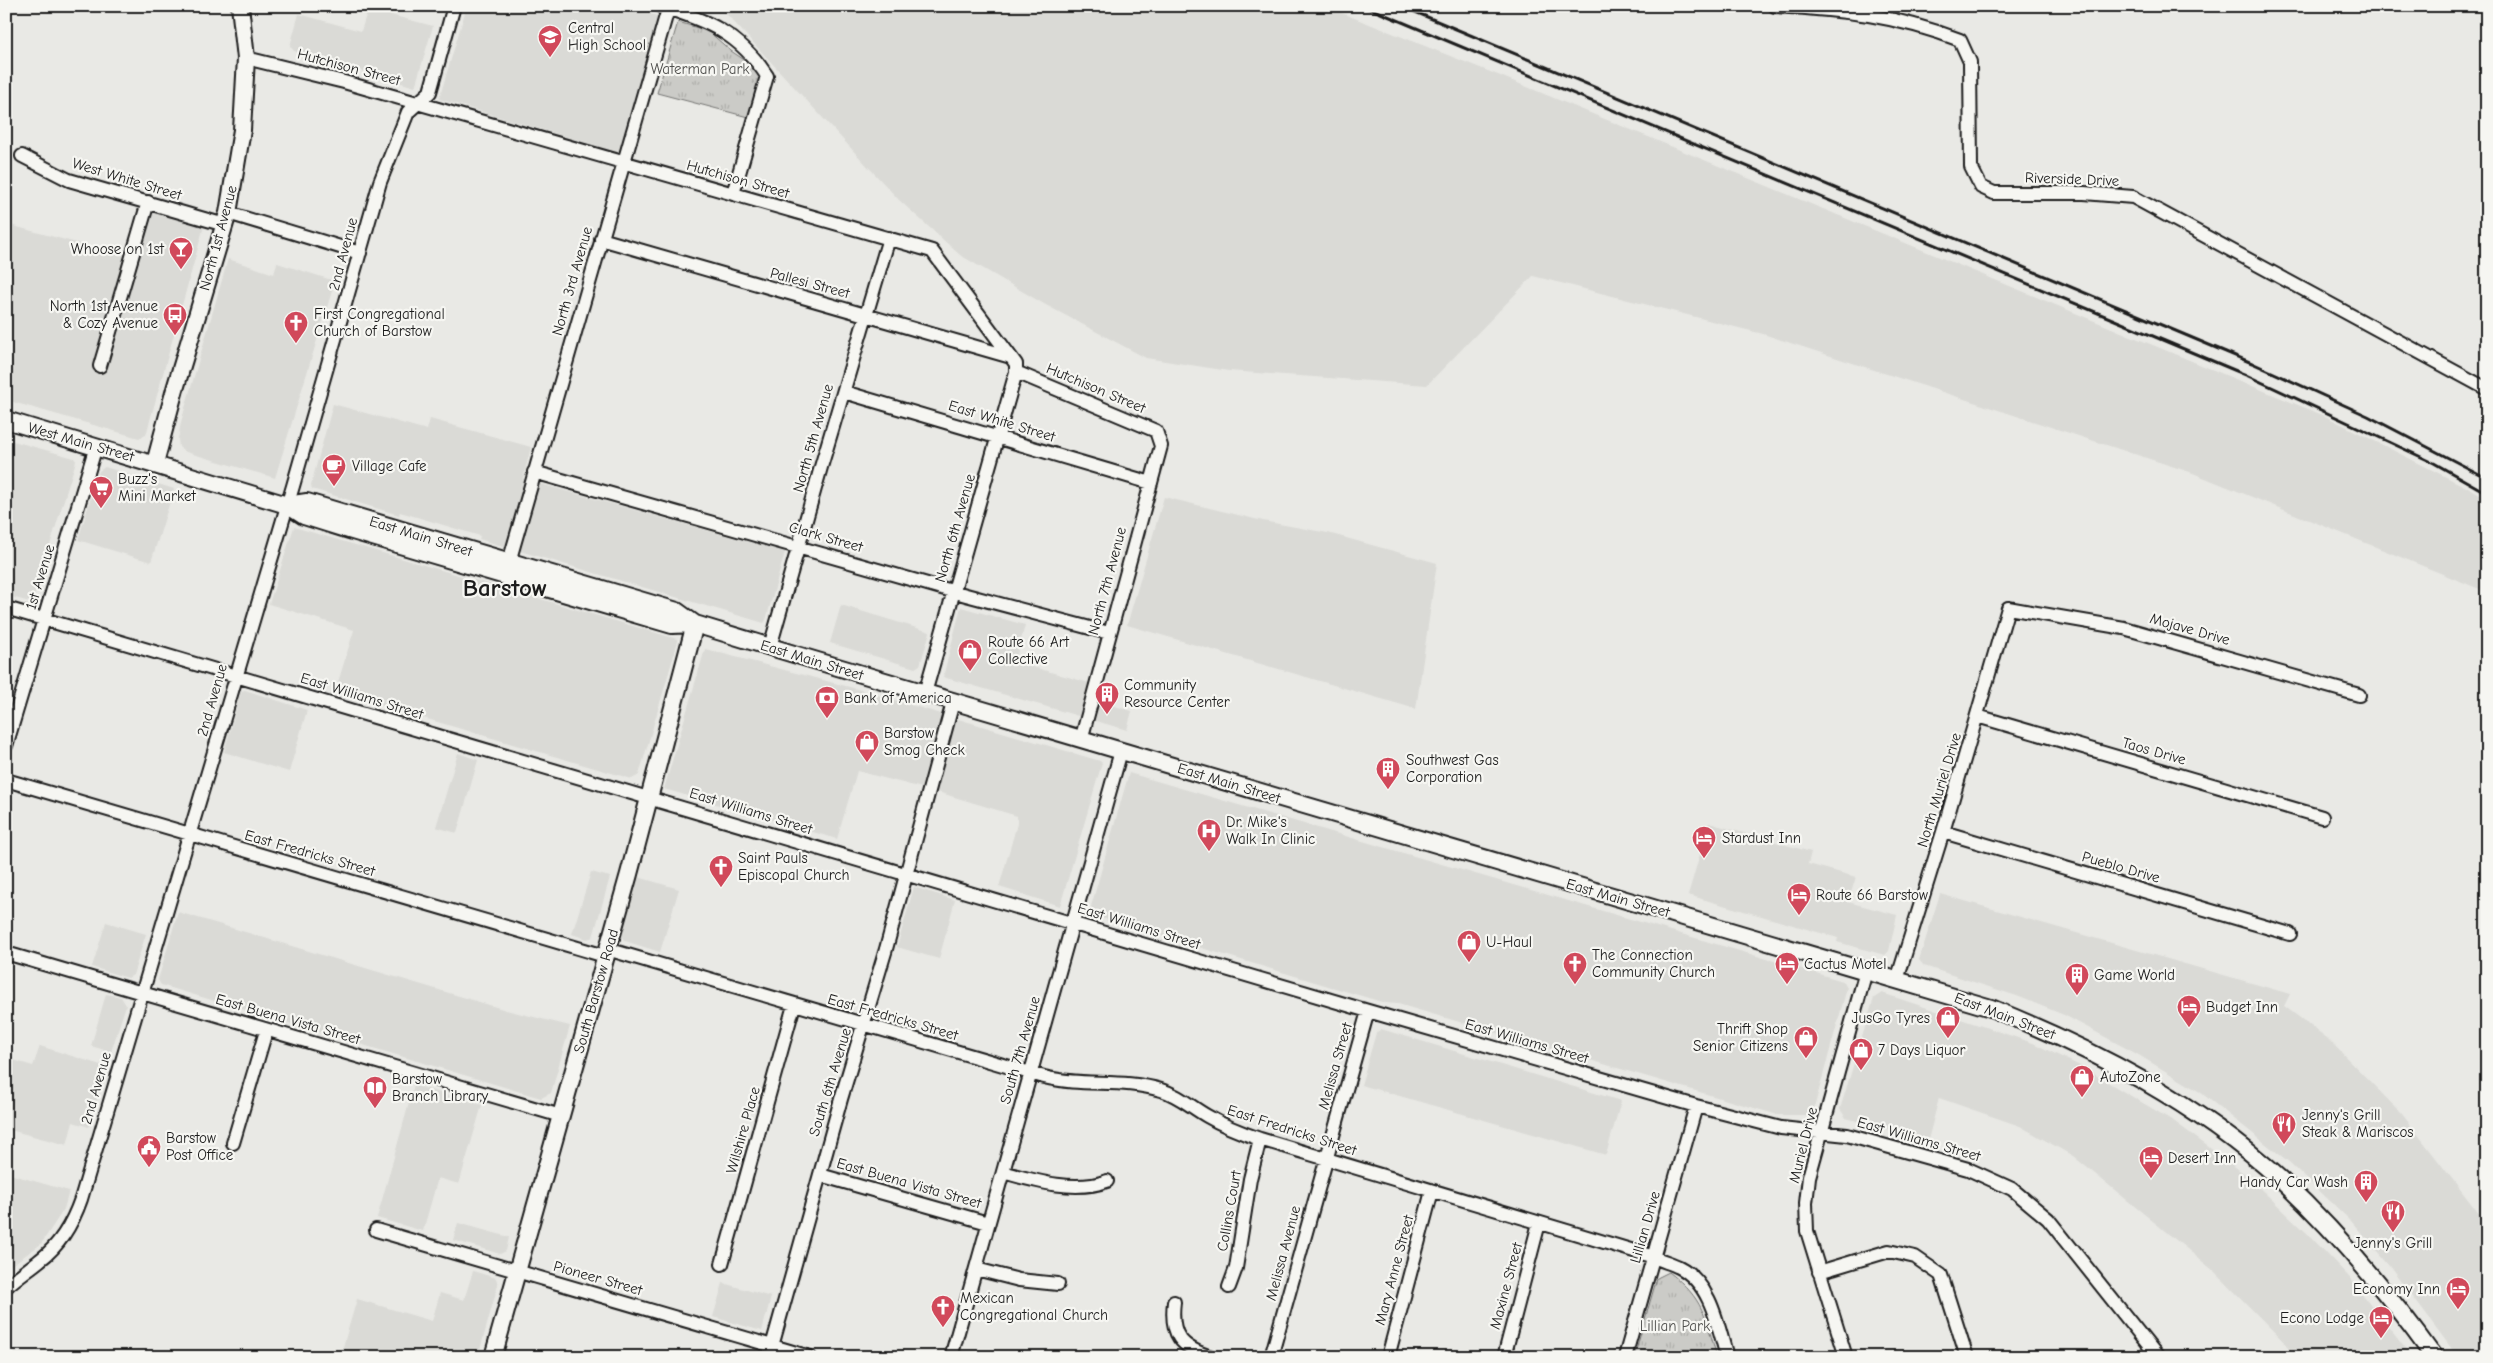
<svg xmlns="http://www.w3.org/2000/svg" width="2493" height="1363" viewBox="0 0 2493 1363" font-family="'Comic Neue',sans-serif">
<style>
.built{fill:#dadad6}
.park{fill:url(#park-tufts);stroke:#747472}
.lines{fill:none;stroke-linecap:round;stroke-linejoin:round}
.minor-casing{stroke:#1c1c1c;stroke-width:16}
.major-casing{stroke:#1c1c1c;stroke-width:20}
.minor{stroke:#f6f6f2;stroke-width:12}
.major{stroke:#f6f6f2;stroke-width:16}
.rail{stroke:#1c1c1c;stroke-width:3}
.labels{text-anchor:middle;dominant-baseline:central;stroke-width:4.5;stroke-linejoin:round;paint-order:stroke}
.poi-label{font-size:15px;fill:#1c1c1c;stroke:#f6f6f2;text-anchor:start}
.street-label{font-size:15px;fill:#1c1c1c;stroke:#f6f6f2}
.park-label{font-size:15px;fill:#51514f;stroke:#f6f6f2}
.town-label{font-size:25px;font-weight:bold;fill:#1c1c1c;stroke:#f6f6f2}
</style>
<defs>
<pattern id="park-tufts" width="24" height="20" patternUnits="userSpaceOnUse" patternTransform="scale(1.25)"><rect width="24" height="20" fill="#cbcbc7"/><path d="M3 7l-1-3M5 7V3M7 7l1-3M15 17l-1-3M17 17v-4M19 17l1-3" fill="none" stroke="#aeaeaa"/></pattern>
</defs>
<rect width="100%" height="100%" fill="#e9e9e5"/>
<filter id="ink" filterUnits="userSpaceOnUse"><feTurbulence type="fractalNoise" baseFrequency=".02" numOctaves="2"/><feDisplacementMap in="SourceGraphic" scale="10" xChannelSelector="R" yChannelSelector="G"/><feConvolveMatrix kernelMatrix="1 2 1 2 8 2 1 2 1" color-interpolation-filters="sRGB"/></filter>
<g filter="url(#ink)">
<path class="built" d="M467 6H624L660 17 620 153 439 99Z
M719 6H1324L1498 75 2325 416 2472 490 2487 499V592L2193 473 1763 334 1533 276 1427 385 1229 371 1146 358 1044 304 960 255 899 200Z
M368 9 433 26 415 87 294 51 290 46 299 14 361 31Z
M151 211 204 226 146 435 139 438 6 400V224L125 256 137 257Z
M228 259 274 274 277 263 335 281 275 478 186 452 179 447 178 439 181 422Z
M333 404 427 430 430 419 531 447 523 479 785 552 766 620 764 623 479 539 480 536 400 512 399 515 312 489 311 485Z
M6 439 74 458 76 461 33 600 29 602 6 595Z
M105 467 174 489 151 562 78 540 99 471Z
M1164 497 1263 521 1328 533 1437 563 1416 709 1127 625Z
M294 527 677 639 678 641 639 775 632 779 335 692 354 630 269 604Z
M841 605 930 632 920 665 915 668 830 643Z
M961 607 1025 625 1015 662 1107 688 1103 703 1132 711 1127 730 943 677Z
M705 649 857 689 1100 761 1102 763 1060 906 999 887 1017 824V816L941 793 857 771 837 839 664 789Z
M245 690 307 710 289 772 224 752 241 691Z
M458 753 478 760 457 833 436 827Z
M1129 773 1843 981 1847 988 1813 1112 1807 1115H1778L1398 1004 1385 1003 1095 916 1090 910Z
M1709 823 1811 852 1808 864 1856 877 1848 902 1897 915 1889 951 1885 955 1837 942 1838 938 1688 895Z
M591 872 610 877 593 937 587 939 572 934Z
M638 877 679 889 660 952 625 941 621 936Z
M914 887 955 900 939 959 897 947Z
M1940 894 2290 994 2284 1006 2327 1038 2402 1114 2487 1224V1357H2458L2389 1265 2351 1221 2289 1162 2200 1092 2137 1054 2064 1015 2017 996 1924 966 1919 960Z
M178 912 506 1010 570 1026 551 1093 541 1098 161 985 158 980Z
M106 922 146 934 133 975 128 978 92 967Z
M1882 993 2033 1043 2082 1067 2175 1122 2246 1175 2309 1235 2349 1277 2412 1357H2299L2214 1271 2073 1156 2020 1126 1939 1098 1928 1140 1846 1118 1840 1109 1874 998Z
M106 994 121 997 126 1005 111 1052 91 1046Z
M1381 1029 1621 1101 1606 1155 1361 1085 1376 1033Z
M40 1046 107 1067 89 1127 73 1122 67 1145 6 1129V1058L33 1066Z
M414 1085 482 1105 459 1184 438 1178 423 1231 377 1218Z
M6 1173 69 1191 64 1209 41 1244 6 1269Z
M458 1223 509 1237 506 1251 500 1254 453 1240Z
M473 1271 496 1278 498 1285 478 1357H340L357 1299 432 1321 440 1293 464 1300Z
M723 1283 771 1297 762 1331 713 1317Z"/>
<path class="park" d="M678 22 708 31 731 51 755 67 761 81 748 117 657 93Z
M1669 1272C1704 1299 1705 1316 1717 1357H1634L1657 1278Z"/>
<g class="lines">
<defs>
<path id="minor" d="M660 6C707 20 740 34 767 76L733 194
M1775 6C1844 10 1895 15 1960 40L1970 62 1971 167 1981 187 1994 193H2084L2133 197 2487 389
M246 58 344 82 932 251 1016 364V372L1156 431 1161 446 1081 740
M22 156 69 180 225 225
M228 213 360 253
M601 239 1011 357
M100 366 148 202
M844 392 1151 483
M534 472 966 595 1109 633
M509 562 668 9
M6 608 1368 1011 1696 1106 1781 1128 1847 1135 1968 1169 2012 1189 2048 1219 2158 1357
M770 647 821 467 889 238
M925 693 1016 372
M1977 716 2322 817
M6 746 96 446
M6 780 605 956
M1943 832 2290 934
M607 949 1044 1077C1083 1087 1122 1078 1161 1090 1179 1095 1191 1107 1207 1116 1224 1126 1242 1133 1260 1139L1654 1257C1662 1261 1671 1263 1679 1267 1711 1283 1718 1326 1727 1357
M6 953 561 1116
M1897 980 1943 832 2008 608 2124 628 2359 695
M233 1143 266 1031
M1003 1172C1035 1181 1075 1193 1107 1181
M820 1175 988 1223
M376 1230 810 1357
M722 1264 794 1005
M976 1269 1019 1280 1058 1284
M1819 1272 1889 1251 1915 1257 1941 1275 1967 1357
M6 1287C17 1277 29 1269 40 1260 60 1245 73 1222 81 1199L293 486 380 182 408 112 430 92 454 6
M1229 1287 1236 1268 1250 1179 1260 1139
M1174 1302C1170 1334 1180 1348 1212 1357
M769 1357 841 1099 886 949 953 702
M951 1357 1121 751
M1271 1357 1368 1011
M1388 1357 1432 1191
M1504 1357 1539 1223
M1625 1357 1696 1106
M1846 1357 1807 1231 1806 1203 1809 1177 1866 971"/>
<path id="major" d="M6 420 287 505 304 516 349 530 672 625 695 624
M155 463 175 389 228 213 242 130 246 58 240 6
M287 505 307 502 677 611 695 624 797 655 1991 1008C2095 1050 2197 1103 2280 1179 2338 1233 2388 1293 2434 1357
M493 1357 629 874 695 624"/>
</defs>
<use href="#minor" class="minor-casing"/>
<use href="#major" class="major-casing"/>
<use href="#minor" class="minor"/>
<use href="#major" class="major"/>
<path class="rail" d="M1364 6 2246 375 2434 463 2487 493
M1401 6 2252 363 2368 416 2487 478"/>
</g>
</g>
<defs>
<symbol id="school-pin" viewBox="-11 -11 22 30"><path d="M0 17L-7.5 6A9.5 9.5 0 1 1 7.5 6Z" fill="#d1495b" stroke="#f6f6f2"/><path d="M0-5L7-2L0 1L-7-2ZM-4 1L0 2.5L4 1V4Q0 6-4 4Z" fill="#fff"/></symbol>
<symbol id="bar-pin" viewBox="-11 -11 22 30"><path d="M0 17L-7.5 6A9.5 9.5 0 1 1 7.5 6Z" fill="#d1495b" stroke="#f6f6f2"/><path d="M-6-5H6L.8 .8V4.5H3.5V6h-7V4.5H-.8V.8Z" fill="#fff"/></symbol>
<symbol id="bus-pin" viewBox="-11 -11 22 30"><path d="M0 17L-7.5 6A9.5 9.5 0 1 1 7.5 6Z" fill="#d1495b" stroke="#f6f6f2"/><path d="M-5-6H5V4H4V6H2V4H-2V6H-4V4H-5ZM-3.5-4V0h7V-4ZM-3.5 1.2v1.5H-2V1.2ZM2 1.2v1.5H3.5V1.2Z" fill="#fff"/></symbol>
<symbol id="church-pin" viewBox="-11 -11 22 30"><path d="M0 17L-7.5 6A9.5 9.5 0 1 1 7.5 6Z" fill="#d1495b" stroke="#f6f6f2"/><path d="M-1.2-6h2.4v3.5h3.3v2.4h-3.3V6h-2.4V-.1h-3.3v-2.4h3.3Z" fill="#fff"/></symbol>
<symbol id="cafe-pin" viewBox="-11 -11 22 30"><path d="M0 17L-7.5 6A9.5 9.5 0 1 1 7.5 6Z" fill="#d1495b" stroke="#f6f6f2"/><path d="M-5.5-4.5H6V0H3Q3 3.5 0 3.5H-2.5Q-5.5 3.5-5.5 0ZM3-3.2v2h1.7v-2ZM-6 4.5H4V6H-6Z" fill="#fff"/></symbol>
<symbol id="supermarket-pin" viewBox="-11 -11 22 30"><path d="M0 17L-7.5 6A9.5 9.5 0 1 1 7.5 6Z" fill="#d1495b" stroke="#f6f6f2"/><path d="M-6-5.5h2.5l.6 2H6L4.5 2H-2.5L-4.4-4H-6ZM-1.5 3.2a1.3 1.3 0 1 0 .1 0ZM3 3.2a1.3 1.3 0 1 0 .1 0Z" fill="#fff"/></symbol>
<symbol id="shop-pin" viewBox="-11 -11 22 30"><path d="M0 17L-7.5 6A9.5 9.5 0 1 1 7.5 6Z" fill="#d1495b" stroke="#f6f6f2"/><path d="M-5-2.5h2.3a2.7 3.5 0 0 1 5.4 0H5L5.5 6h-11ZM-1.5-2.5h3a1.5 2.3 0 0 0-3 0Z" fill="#fff"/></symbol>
<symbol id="building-pin" viewBox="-11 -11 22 30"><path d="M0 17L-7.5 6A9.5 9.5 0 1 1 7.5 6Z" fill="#d1495b" stroke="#f6f6f2"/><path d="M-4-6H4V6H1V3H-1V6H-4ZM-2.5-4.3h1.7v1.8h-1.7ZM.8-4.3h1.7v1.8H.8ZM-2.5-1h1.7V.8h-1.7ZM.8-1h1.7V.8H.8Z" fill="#fff"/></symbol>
<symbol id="bank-pin" viewBox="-11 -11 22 30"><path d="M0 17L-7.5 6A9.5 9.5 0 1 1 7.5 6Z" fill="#d1495b" stroke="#f6f6f2"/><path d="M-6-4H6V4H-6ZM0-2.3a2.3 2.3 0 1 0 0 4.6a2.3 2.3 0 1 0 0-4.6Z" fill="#fff"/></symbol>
<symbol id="hospital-pin" viewBox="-11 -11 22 30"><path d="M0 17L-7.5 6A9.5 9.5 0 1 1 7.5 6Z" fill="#d1495b" stroke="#f6f6f2"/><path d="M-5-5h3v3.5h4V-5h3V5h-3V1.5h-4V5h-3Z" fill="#fff"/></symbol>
<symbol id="hotel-pin" viewBox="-11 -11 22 30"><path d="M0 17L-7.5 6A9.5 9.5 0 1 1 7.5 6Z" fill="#d1495b" stroke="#f6f6f2"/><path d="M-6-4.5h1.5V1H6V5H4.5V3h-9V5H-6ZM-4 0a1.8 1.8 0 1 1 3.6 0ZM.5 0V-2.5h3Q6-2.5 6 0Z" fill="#fff"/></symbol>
<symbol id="library-pin" viewBox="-11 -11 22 30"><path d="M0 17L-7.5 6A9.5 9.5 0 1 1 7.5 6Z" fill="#d1495b" stroke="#f6f6f2"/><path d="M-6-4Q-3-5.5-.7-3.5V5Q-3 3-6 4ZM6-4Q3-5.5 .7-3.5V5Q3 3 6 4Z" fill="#fff"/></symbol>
<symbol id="restaurant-pin" viewBox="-11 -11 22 30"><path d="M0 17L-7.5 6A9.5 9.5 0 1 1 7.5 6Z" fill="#d1495b" stroke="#f6f6f2"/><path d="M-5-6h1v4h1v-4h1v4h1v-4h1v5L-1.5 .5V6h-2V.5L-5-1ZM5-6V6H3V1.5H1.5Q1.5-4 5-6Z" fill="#fff"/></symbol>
<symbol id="civic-pin" viewBox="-11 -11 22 30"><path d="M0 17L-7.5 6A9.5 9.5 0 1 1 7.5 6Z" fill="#d1495b" stroke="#f6f6f2"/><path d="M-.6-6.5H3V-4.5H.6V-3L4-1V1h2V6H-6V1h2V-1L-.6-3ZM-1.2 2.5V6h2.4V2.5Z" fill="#fff"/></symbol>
</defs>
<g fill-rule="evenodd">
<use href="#school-pin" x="536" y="23" width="28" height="38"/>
<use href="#bar-pin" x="167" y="235" width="28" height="38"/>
<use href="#bus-pin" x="161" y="301" width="28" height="38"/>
<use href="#church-pin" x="282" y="309" width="28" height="38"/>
<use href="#cafe-pin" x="320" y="452" width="28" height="38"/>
<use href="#supermarket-pin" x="87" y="474" width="28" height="38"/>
<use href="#shop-pin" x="956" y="637" width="28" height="38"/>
<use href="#building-pin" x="1093" y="680" width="28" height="38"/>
<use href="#bank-pin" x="813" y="684" width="28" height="38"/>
<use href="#shop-pin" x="853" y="728" width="28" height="38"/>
<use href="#building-pin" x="1374" y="755" width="28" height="38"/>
<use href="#hospital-pin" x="1195" y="817" width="28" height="38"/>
<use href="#hotel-pin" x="1690" y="824" width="28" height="38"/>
<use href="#church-pin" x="707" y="853" width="28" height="38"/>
<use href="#hotel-pin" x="1785" y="881" width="28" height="38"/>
<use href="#shop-pin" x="1455" y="928" width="28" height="38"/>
<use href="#church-pin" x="1561" y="950" width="28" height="38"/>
<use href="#hotel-pin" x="1773" y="950" width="28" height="38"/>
<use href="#building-pin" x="2063" y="961" width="28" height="38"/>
<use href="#hotel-pin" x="2175" y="993" width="28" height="38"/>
<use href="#shop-pin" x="1934" y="1004" width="28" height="38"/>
<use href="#shop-pin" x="1792" y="1024" width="28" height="38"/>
<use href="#shop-pin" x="1847" y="1036" width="28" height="38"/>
<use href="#shop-pin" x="2068" y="1063" width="28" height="38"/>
<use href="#library-pin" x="361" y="1074" width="28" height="38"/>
<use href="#restaurant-pin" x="2270" y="1110" width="28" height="38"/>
<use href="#civic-pin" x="135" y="1133" width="28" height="38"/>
<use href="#hotel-pin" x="2137" y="1144" width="28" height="38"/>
<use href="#building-pin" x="2352" y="1168" width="28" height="38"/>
<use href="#restaurant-pin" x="2379" y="1198" width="28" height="38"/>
<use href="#hotel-pin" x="2444" y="1275" width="28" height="38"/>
<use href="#church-pin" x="929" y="1293" width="28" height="38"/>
<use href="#hotel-pin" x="2367" y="1304" width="28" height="38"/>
</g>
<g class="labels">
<g class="poi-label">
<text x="568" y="28">Central<tspan x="568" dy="17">High School</tspan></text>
<text x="164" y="249" text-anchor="end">Whoose on 1st</text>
<text x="158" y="306" text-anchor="end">North 1st Avenue<tspan x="158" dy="17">&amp; Cozy Avenue</tspan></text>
<text x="314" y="314">First Congregational<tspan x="314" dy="17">Church of Barstow</tspan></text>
<text x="352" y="466">Village Cafe</text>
<text x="118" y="479">Buzz's<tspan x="118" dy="17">Mini Market</tspan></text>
<text x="988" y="642">Route 66 Art<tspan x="988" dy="17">Collective</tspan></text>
<text x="1124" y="685">Community<tspan x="1124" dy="17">Resource Center</tspan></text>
<text x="844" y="698">Bank of America</text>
<text x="884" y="733">Barstow<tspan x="884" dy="17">Smog Check</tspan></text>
<text x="1406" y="760">Southwest Gas<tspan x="1406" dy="17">Corporation</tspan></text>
<text x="1226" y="822">Dr. Mike's<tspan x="1226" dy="17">Walk In Clinic</tspan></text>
<text x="1722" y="838">Stardust Inn</text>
<text x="738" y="858">Saint Pauls<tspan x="738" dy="17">Episcopal Church</tspan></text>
<text x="1816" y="895">Route 66 Barstow</text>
<text x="1486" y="942">U-Haul</text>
<text x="1592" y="955">The Connection<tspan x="1592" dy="17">Community Church</tspan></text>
<text x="1804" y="964">Cactus Motel</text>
<text x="2094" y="975">Game World</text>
<text x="2206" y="1007">Budget Inn</text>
<text x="1930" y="1018" text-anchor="end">JusGo Tyres</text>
<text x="1788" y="1029" text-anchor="end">Thrift Shop<tspan x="1788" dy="17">Senior Citizens</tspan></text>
<text x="1878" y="1050">7 Days Liquor</text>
<text x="2100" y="1077">AutoZone</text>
<text x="392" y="1079">Barstow<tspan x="392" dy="17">Branch Library</tspan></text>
<text x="2302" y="1115">Jenny's Grill<tspan x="2302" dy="17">Steak &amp; Mariscos</tspan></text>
<text x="166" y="1138">Barstow<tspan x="166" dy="17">Post Office</tspan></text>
<text x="2168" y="1158">Desert Inn</text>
<text x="2348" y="1182" text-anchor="end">Handy Car Wash</text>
<text x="2393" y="1243" text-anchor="middle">Jenny's Grill</text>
<text x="2440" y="1289" text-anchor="end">Economy Inn</text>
<text x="960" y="1298">Mexican<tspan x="960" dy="17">Congregational Church</tspan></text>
<text x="2364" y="1318" text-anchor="end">Econo Lodge</text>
</g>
<g class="street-label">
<text transform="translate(349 67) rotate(15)">Hutchison Street</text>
<text transform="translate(127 179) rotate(17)">West White Street</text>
<text transform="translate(738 179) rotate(16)">Hutchison Street</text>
<text transform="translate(2072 179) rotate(2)">Riverside Drive</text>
<text transform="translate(218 238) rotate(-75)">North 1st Avenue</text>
<text transform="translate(343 254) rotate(-75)">2nd Avenue</text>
<text transform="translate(572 281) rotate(-74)">North 3rd Avenue</text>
<text transform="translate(810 283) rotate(15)">Pallesi Street</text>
<text transform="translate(1096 388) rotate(23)">Hutchison Street</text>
<text transform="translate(1002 421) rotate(17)">East White Street</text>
<text transform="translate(813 438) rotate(-74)">North 5th Avenue</text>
<text transform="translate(81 442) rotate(16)">West Main Street</text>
<text transform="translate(955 528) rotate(-74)">North 6th Avenue</text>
<text transform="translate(421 536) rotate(17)">East Main Street</text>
<text transform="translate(826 537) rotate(16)">Clark Street</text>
<text transform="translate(40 577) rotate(-73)">1st Avenue</text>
<text transform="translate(1107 581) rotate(-75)">North 7th Avenue</text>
<text transform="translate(2190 629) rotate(16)">Mojave Drive</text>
<text transform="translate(812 660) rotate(17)">East Main Street</text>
<text transform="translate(362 696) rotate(17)">East Williams Street</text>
<text transform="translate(212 700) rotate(-74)">2nd Avenue</text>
<text transform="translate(2154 751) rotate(16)">Taos Drive</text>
<text transform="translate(1229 783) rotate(17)">East Main Street</text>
<text transform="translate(1939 790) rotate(-73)">North Muriel Drive</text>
<text transform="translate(751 811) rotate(17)">East Williams Street</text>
<text transform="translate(310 853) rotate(16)">East Fredricks Street</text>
<text transform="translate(2121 867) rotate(16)">Pueblo Drive</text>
<text transform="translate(1618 898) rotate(16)">East Main Street</text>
<text transform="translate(1139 926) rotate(17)">East Williams Street</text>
<text transform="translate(596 991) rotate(-74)">South Barstow Road</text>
<text transform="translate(2005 1016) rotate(21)">East Main Street</text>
<text transform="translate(893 1017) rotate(16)">East Fredricks Street</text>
<text transform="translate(288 1019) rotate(16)">East Buena Vista Street</text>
<text transform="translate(1527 1041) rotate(16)">East Williams Street</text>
<text transform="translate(1020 1050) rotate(-74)">South 7th Avenue</text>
<text transform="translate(1335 1066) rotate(-74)">Melissa Street</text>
<text transform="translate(830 1082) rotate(-73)">South 6th Avenue</text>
<text transform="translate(96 1088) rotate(-74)">2nd Avenue</text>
<text transform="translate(743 1130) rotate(-74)">Wilshire Place</text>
<text transform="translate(1292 1130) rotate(18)">East Fredricks Street</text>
<text transform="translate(1919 1139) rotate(16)">East Williams Street</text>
<text transform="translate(1803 1145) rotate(-76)">Muriel Drive</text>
<text transform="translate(909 1183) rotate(16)">East Buena Vista Street</text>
<text transform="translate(1229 1211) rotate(-80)">Collins Court</text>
<text transform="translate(1645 1227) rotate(-74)">Lillian Drive</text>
<text transform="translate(1283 1253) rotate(-75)">Melissa Avenue</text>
<text transform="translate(1394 1270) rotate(-75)">Mary Anne Street</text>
<text transform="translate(598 1278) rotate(16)">Pioneer Street</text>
<text transform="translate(1506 1286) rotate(-75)">Maxine Street</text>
</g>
<g class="park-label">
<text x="700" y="69">Waterman Park</text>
<text x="1675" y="1326">Lillian Park</text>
</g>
<g class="town-label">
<text x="505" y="587">Barstow</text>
</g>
</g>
<rect width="2493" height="1363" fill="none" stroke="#f6f6f2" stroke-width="25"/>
<rect x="12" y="12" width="2468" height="1338" fill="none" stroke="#1c1c1c" stroke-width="2" filter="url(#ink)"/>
</svg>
